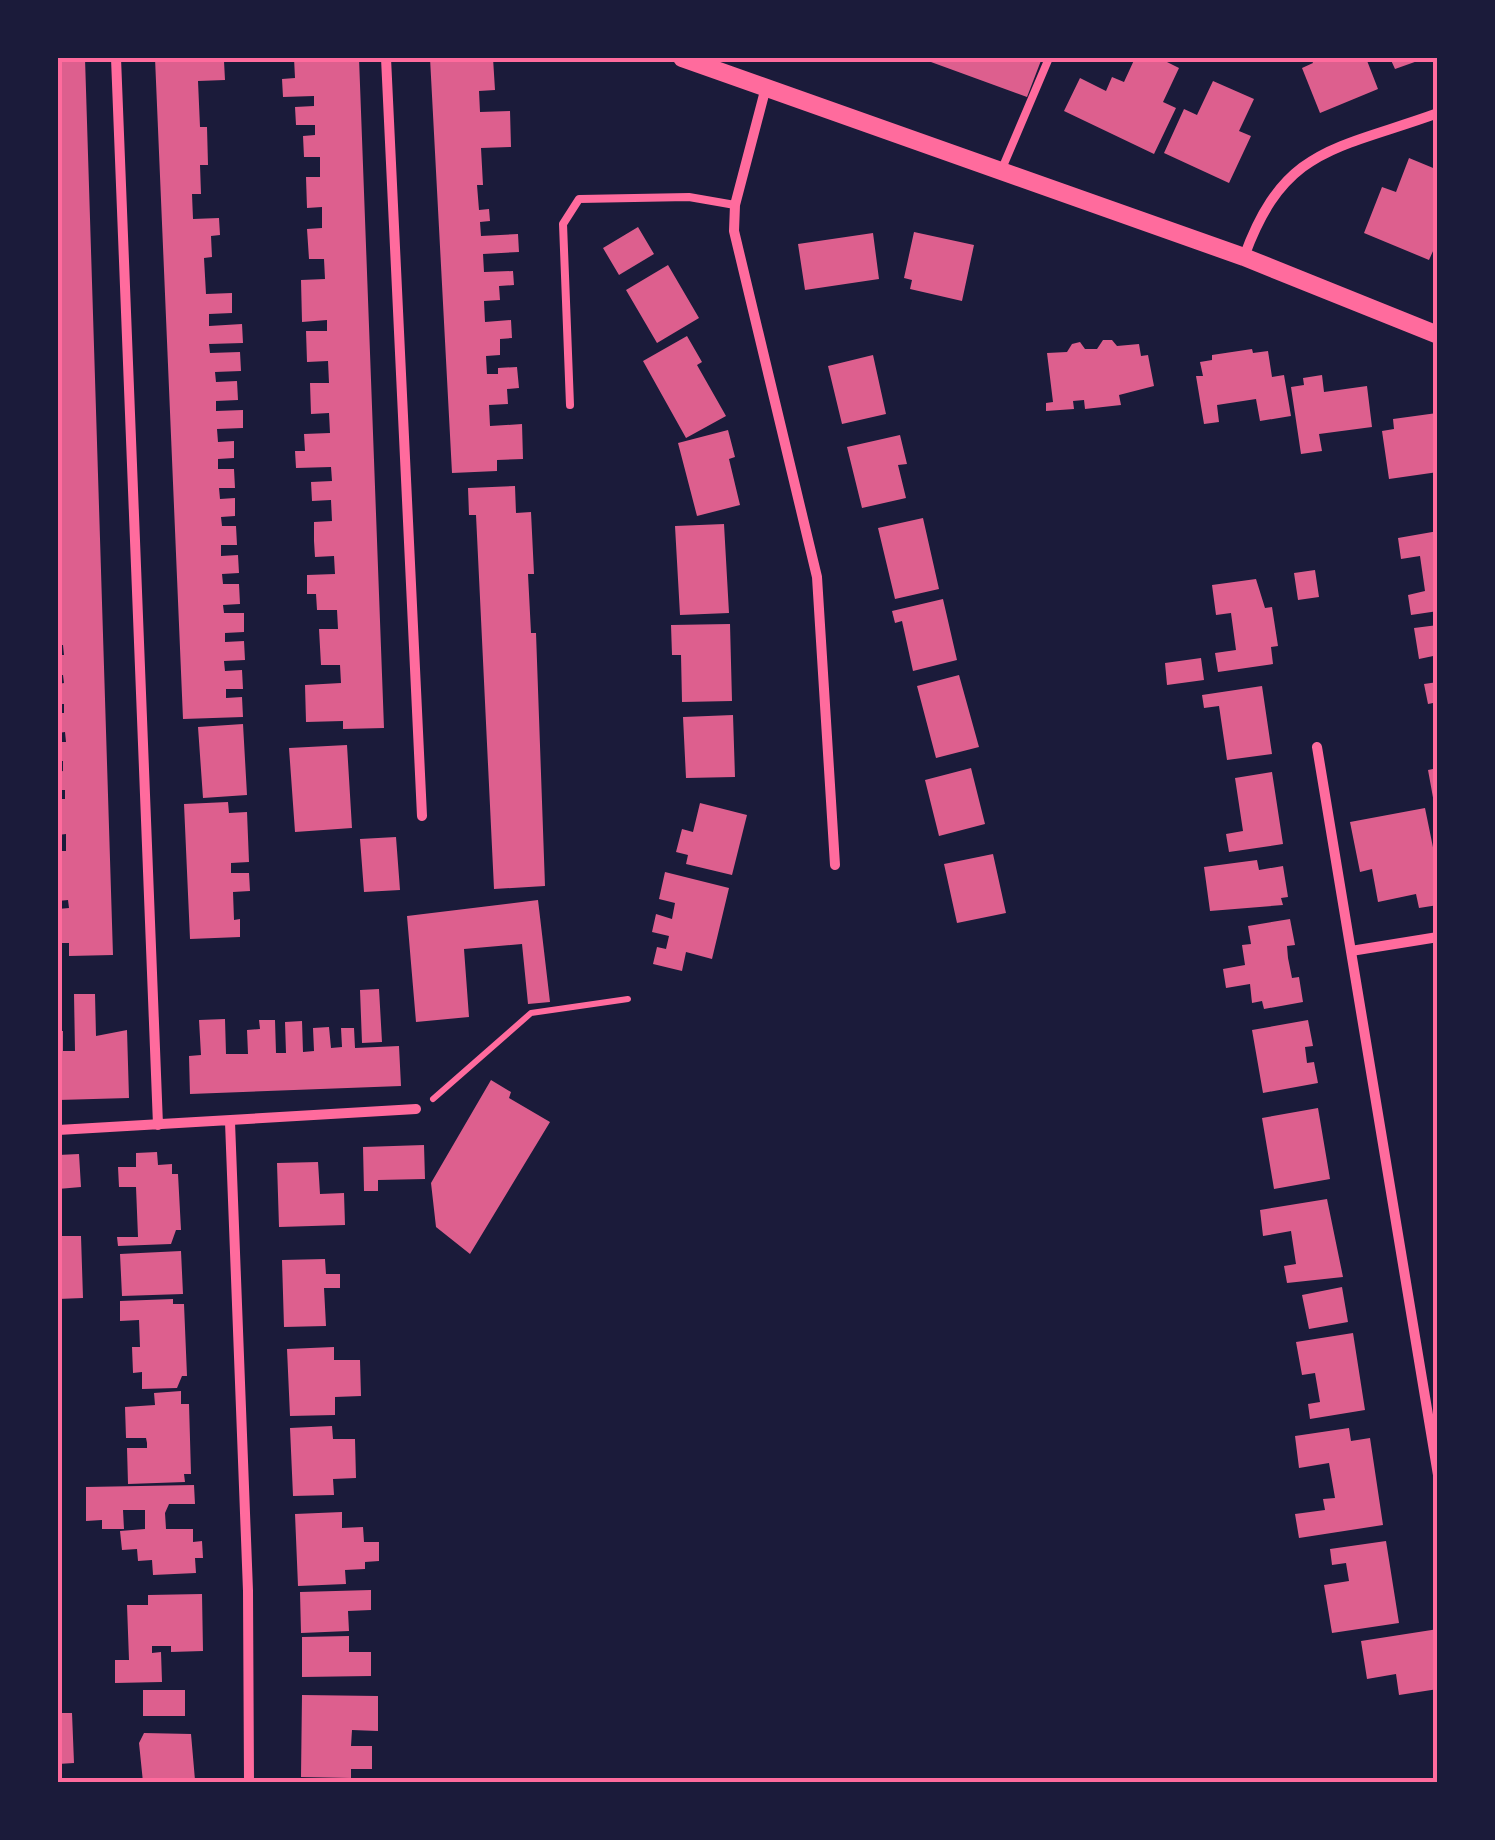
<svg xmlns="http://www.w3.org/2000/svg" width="1495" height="1840" viewBox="0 0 1495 1840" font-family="'Asap Condensed',sans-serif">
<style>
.building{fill:#dd5f8e}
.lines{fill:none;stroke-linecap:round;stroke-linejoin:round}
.path{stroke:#ff6b9d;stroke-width:6}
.service{stroke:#ff6b9d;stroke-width:8}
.minor{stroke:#ff6b9d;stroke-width:10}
.tertiary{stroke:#ff6b9d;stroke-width:18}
.neatline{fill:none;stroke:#ff6b9d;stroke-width:4}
</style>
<rect width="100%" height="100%" fill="#1b1b3a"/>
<path class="building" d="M58 58H85L113 955 69 956V943H58V909L69 908 68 900 58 901V851H66V834L58 835V799H65V790H58V772L63 771V761H58V742H66L65 732 58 733V713H64V704H58V684L64 683 63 675H58V655H64L63 645H58V626H61L58 616Z
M155 58 224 61 225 80 198 81 200 127H207L208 165H200L201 194H192L193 219 219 218 220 235 211 236 212 257 204 258 206 294 232 293V313L209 314V326L242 324 243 343 209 344 210 353 240 352 241 371 215 372 216 382 237 381 238 400 216 401V411L243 410V428L217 429 218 442 234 441V458L218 459V469H234L235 488H219L220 499 235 498V516L221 517 222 526H236L237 545H221V556L238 555 239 573 222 574 223 584H239L240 604 223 605 224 613H244V632L225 633V642L244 641 245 660 224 661 225 671 242 670 243 689H226V698L242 697 243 717 183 719Z
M294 58H359L384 728 343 729V721L306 722 305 685 341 683 340 665H321L319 629H338L337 610H317L316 594H307V575L335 574 334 556 315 557 314 541V522L332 521 331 500 312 501 311 482 332 481 331 467 296 468 295 451H305L304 434 330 433 329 413 311 414 310 383H329L328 361 307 362 306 331H327V320L302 322 301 280 325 279 324 259H309L307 229 322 228V207L307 208 306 177H320V157H304L303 136 315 135V125H296L295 107 314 106V96L283 97 282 79 295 78Z
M430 58H493L495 90 479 91 480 112 510 111 511 147 481 148 483 185H477L479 210 489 209 490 221 480 222 481 236 518 234 519 252 483 254 484 272 513 271 514 285 499 286 500 300 484 301 485 322 511 320 512 338 500 339V355L486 356 487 374H498V368L517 367 519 388 507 389 508 404 489 405 490 426 522 424 523 459 497 460V471L452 473Z
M920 58H1042L1027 97Z
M1135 58H1159L1179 68 1163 102 1176 108 1154 154 1064 111 1080 78 1106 91 1112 77 1124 82Z
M1311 58H1366L1378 89 1320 113 1302 68 1313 63Z
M1390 58H1426L1395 69Z
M1213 81 1254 99 1239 131 1251 136 1229 183 1164 153 1184 109 1197 115Z
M1409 158 1438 170V240L1429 260 1364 233 1382 187 1396 192Z
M638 227 654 254 619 275 603 248Z
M914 232 974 245 962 301 910 289 912 280 904 278Z
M873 233 879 279 805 290 798 244Z
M668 265 699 318 657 343 626 290Z
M687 336 702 362 697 365 726 416 686 438 643 361Z
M1103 340H1112L1117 346 1139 344 1141 356 1148 355 1154 386 1119 395 1121 405 1085 409 1084 400 1073 401 1074 409 1046 411V403L1053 402 1047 353 1067 352 1072 344 1080 342 1085 349H1097Z
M1252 349 1253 353 1268 351 1272 377 1284 375 1291 416 1260 421 1256 399 1217 405 1219 422 1204 424 1196 376H1203L1200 362 1212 360V355Z
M873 355 886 414 842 424 828 366Z
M1322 375 1324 392 1367 386 1372 427 1319 434 1322 451 1301 454 1291 387 1304 385 1303 378Z
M1437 413 1438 472 1389 479 1382 431 1394 429 1393 419Z
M728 430 735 457 729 459 740 505 697 516 678 443Z
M900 435 907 464 898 465 906 498 862 508 847 447Z
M515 486 516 513 531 512 534 574H528L531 633H536L545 886 494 889 476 515H469L468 488Z
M923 518 939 589 895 599 878 528Z
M724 524 729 613 680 615 675 526Z
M1438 531V611L1411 615 1408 595 1425 591 1420 556 1401 559 1398 538Z
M1315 570 1319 597 1298 600 1294 573Z
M1256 579 1265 608 1272 607 1278 646 1271 647 1273 664 1218 672 1215 653 1236 650 1231 613 1216 615 1212 585Z
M943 599 957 660 913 671 902 621 895 623 892 611Z
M730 624 732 701 682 702 681 655H672L671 625Z
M1438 625V655L1419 659 1414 628Z
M1201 658 1204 680 1167 685 1165 663Z
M959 675 979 747 936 758 917 686Z
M1438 682V702L1428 704 1424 684Z
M1262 686 1272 754 1227 760 1219 706 1204 708 1202 695Z
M733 715 735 777 686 778 683 717Z
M243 724 247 795 203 798 198 727Z
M347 745 352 828 295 832 289 748Z
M971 768 985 824 939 836 925 780Z
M1438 768V814H1436L1428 770Z
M1272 772 1283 844 1229 852 1226 834 1243 831 1235 778Z
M228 802 229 813 247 812 249 862 231 863V873H249L250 891 233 892 234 920 240 919V937L190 939 184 804Z
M700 803 747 815 732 875 686 864 688 855 676 852 682 829 693 832Z
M1425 808 1438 872V905L1419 908 1416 894 1378 902 1372 869 1360 872 1350 822Z
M396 837 400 890 364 892 360 839Z
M993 854 1006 913 957 923 944 864Z
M1257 860 1259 870 1283 866 1288 897 1281 898 1283 905 1210 911 1204 867Z
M665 872 729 888 712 959 686 952 682 971 653 964 657 947 666 949 669 936 652 932 656 914 672 919 675 903 659 899Z
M538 900 550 1002 528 1004 522 944 464 949 469 1017 416 1022 407 916Z
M1290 919 1295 945 1287 946 1288 958 1292 978 1299 977 1303 1002 1264 1009 1262 1001 1252 1003 1250 984 1226 988 1223 969 1245 965 1242 945 1251 944 1248 926Z
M379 989 382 1042 362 1043 360 990Z
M74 994H95L96 1036 127 1030 129 1098 58 1100V1031H63V1051H75Z
M225 1019 226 1054H248L247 1030 260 1029 259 1020H275L276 1053H286L285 1022 302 1021 303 1052 314 1051 313 1028 329 1027 331 1048 342 1047 341 1028H354L355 1048 399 1046 401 1086 190 1094 189 1056 201 1055 199 1020Z
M1308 1020 1313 1046 1305 1047 1307 1063 1314 1062 1318 1083 1263 1093 1252 1030Z
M491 1080 511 1092 509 1098 550 1122 470 1254 436 1227 431 1183Z
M1318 1108 1330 1179 1274 1189 1262 1118Z
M424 1145 425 1179 378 1180V1191H364L363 1147Z
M157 1152 158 1165 172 1164V1174H178L181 1230H176L171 1244 118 1246 117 1237H138L136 1187H119L118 1167H136V1153Z
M79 1154 81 1187 58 1189V1155Z
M318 1162 320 1194 344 1193 345 1225 279 1227 277 1163Z
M1327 1199 1343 1277 1287 1283 1284 1266 1296 1264 1291 1231 1263 1236 1260 1210Z
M58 1236H81L83 1298 58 1299Z
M181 1251 183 1294 122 1296 120 1254Z
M325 1259 326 1274H340V1288H324L326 1326 284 1327 282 1260Z
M1342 1287 1348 1322 1309 1329 1302 1295Z
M173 1299V1304H184L187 1376H182L177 1388 142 1389V1372L133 1373 132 1347H140L139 1320 120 1321V1301Z
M1353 1333 1365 1410 1310 1419 1308 1404 1320 1402 1315 1373 1302 1375 1296 1342Z
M334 1347V1360H360L361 1396 335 1397V1415L290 1416 287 1349Z
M181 1391V1404H189L191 1474H184L185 1482 128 1484 127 1448H147V1443L146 1438H126L125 1407 155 1405 154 1393Z
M332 1426 333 1439H355L356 1478 333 1479 334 1495 293 1496 290 1428Z
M1349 1428 1351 1441 1370 1438 1383 1525 1299 1538 1295 1514 1325 1510 1323 1499 1335 1498 1329 1463 1299 1468 1295 1436Z
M194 1485 195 1504H169L165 1513 166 1529H193V1542L202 1541 203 1558H195L196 1573 153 1575 152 1560 138 1561 137 1549 122 1550 120 1531 145 1529V1510H123L124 1529H102V1520L86 1521V1487Z
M342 1512V1528L363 1527 364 1542H379V1561L365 1562V1569L345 1570 346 1584 298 1586 295 1514Z
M1386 1541 1399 1623 1332 1633 1324 1585 1349 1581 1346 1563 1332 1565 1330 1549Z
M371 1590V1610L348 1611 349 1631 301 1633 300 1592Z
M202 1594 203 1651 171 1652V1646H152V1653L161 1652 162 1682 115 1683V1660H129L127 1605H148V1595Z
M1438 1629V1689L1399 1695 1396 1674 1367 1679 1361 1641Z
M349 1636V1652H371V1676L302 1677V1637Z
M143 1690H185V1716H143Z
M302 1695 378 1696V1731L352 1730 351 1746H372V1769H351V1778L301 1777Z
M58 1713H72L74 1763 58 1764Z
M144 1733 191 1734 195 1780 143 1782 139 1743Z"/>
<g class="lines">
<path class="path" d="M433 1099 531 1013 628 999"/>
<path class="service" d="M1001 171 1049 58
M570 405 563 224 579 199 689 197 735 205"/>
<path class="minor" d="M116 58 158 1125
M386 58 422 816
M766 87 735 205 734 231 817 577 835 865
M1244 257C1284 146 1336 150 1438 113
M1317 747 1438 1475
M1351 951 1438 937
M230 1122 248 1591 249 1782
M58 1130 416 1109"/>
<path class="tertiary" d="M682 58 1244 257 1438 335"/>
</g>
<rect width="1495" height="1840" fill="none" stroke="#1b1b3a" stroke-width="120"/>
<rect x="60" y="60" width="1375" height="1720" class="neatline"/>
</svg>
